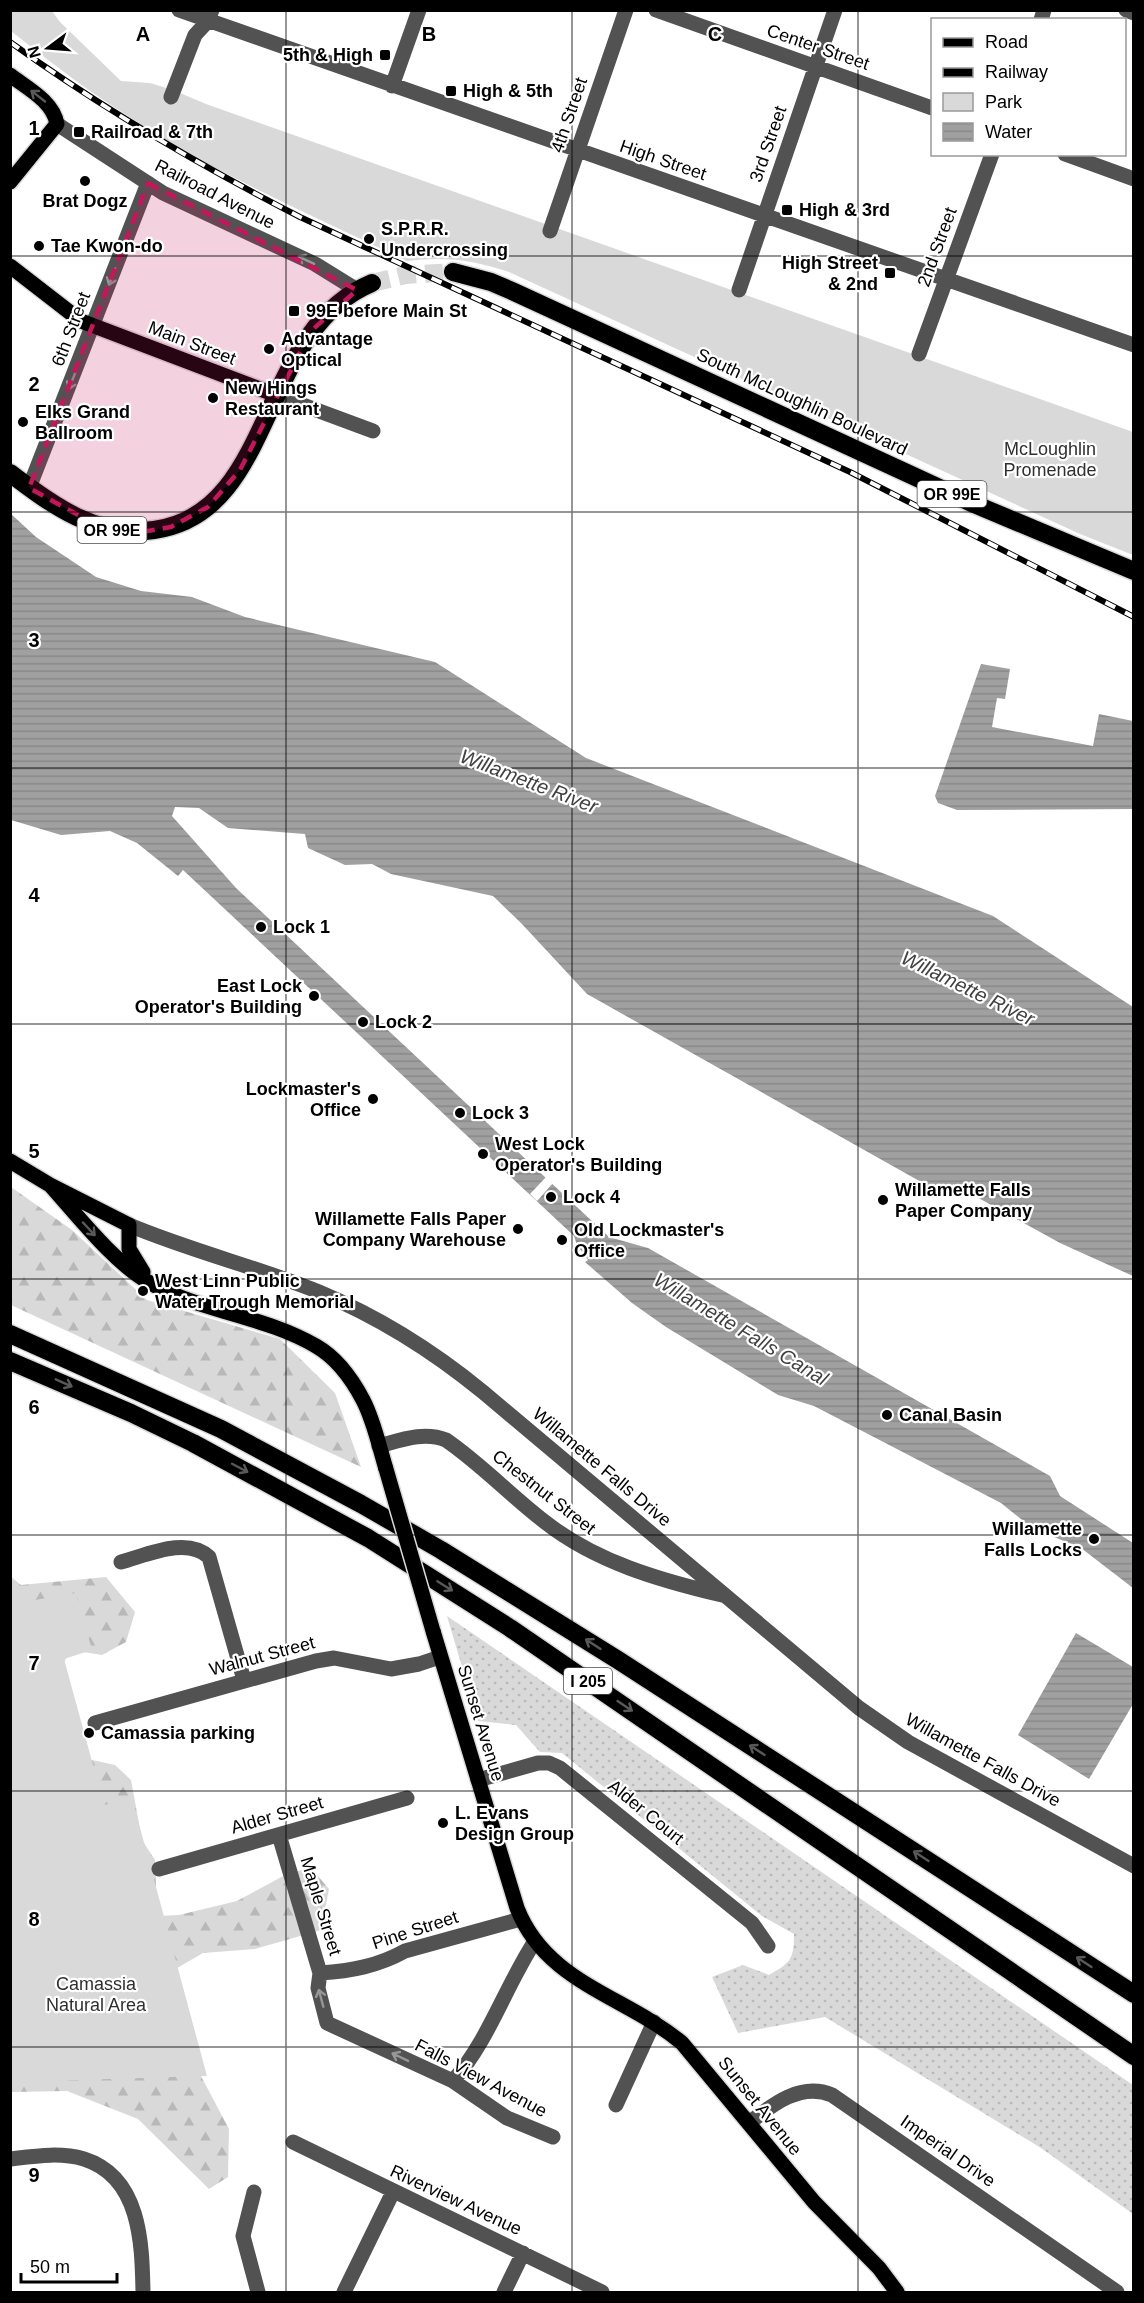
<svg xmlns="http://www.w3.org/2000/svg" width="1144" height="2303" viewBox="0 0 1144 2303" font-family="Arial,sans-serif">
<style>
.grass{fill:url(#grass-dots)}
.forest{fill:url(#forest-firs)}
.green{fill:#d9d9d9}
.water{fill:url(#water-rules)}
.pier{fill:#fff}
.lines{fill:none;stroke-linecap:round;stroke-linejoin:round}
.highway-tunnel{stroke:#d9d9d9;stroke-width:18;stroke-dasharray:18 9;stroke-linecap:butt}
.major-casing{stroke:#dbdbdb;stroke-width:18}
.highway-casing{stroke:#dbdbdb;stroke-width:21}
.minor{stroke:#525252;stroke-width:15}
.major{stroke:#000;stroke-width:15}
.highway{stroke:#000;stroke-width:18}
.rail-casing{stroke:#000;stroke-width:6}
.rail{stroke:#fff;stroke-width:4;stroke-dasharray:11;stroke-linecap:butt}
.major-bridge-casing{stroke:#dbdbdb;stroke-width:18;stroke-linecap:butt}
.major-bridge{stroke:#000;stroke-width:15}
.oneway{stroke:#595959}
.oneway2{stroke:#979797}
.marked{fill:#c2185b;fill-opacity:0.2;stroke:#c2185b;stroke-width:4.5;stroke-dasharray:12 8;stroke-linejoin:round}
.grid{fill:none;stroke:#000;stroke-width:1.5;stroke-opacity:0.55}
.poi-dot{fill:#000;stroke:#fff;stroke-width:2}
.labels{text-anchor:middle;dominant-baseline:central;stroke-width:4.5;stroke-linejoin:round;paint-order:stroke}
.shield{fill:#fff;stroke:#4c4c4c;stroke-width:1.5}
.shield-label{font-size:16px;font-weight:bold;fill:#000}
.street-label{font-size:18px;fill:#000;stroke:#fff}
.poi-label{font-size:18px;font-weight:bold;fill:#000;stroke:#fff;text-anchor:start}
.park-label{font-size:18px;fill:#303030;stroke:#fff}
.water-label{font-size:20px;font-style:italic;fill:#414141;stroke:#fff}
.grid-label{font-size:20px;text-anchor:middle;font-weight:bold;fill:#000;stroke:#fff;stroke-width:4.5;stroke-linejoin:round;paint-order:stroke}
</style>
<defs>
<pattern id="grass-dots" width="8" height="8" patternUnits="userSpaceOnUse" patternTransform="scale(1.5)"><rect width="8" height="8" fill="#d9d9d9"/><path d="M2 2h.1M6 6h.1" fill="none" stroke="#b8b8b8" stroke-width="1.8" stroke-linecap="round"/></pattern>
<pattern id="forest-firs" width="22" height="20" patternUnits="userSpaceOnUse" patternTransform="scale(1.5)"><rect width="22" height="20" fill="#d9d9d9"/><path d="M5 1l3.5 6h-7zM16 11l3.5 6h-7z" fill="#b8b8b8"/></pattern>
<pattern id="water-rules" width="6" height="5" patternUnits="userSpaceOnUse" patternTransform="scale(1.5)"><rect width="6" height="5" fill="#a0a0a0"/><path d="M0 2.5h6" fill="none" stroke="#888"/></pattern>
</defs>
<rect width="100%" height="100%" fill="#fff"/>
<path class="grass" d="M447 1616 1133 2085V2214L1041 2148 825 2017 738 2033 712 1977 743 1965 769 1975C790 1963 794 1960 794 1934L762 1916 562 1753 540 1752 516 1725 478 1721Z"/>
<path class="forest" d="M11 1187 72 1230 147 1300 280 1339 335 1393 361 1467 11 1305Z
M10 1576 21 1585 106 1577 135 1612 126 1642 102 1655 71 1650 59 1671 83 1758 115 1765 131 1780 142 1840 155 1860 157 1916 179 1915 237 1901 287 1874 311 1868 329 1889 321 1930 255 1949 203 1953 172 1971 193 2061 229 2129 228 2177 209 2189 138 2119 67 2091 11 2092Z"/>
<path class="green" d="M10 11H52L60 22 121 81 150 83 173 90 206 104 1133 432V555L1080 534 509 272C474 260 444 256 407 261 317 218 225 178 140 124 95 96 52 64 11 31Z
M11 1578 14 1592 35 1600 76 1593 92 1650 64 1659 104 1805 132 1798 207 2076 11 2082Z"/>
<path class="water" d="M10 513 36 537 96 577 141 591 192 597 245 617 435 662 586 758 993 916 1133 1007V1276L1060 1243 953 1184 946 1196 587 994 521 923 493 896 391 874 372 864 345 865 308 848 305 834 228 828 199 808 175 807 172 816 236 888 609 1237 648 1248 1050 1476 1060 1496 1133 1543V1588L1081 1548 1032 1528 1001 1503 814 1406 778 1395 666 1327 632 1303 585 1262 588 1260 577 1245 574 1236 183 870 178 876 137 843 110 831 61 835 11 820Z
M981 664 1010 669 1005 699 997 698 992 727 1093 746 1099 714 1133 721V809L957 810 938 803 935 796Z
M1076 1633 1133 1667V1704L1089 1779 1018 1735Z"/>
<path class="pier" d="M546 1177 553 1183 537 1201 530 1194Z"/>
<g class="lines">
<path class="highway-tunnel" d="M372 283 406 275 453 272"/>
<defs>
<path id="major" d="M10 75C27 88 53 101 57 124L10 182
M10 266 81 321 276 395
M10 1161 50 1185 129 1225V1249L143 1272
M50 1185C78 1216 114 1263 150 1283 202 1312 265 1316 316 1346 337 1358 352 1379 363 1400 374 1421 379 1446 386 1469
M433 1631 517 1908C546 1983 626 1996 682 2043L814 2202 879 2268 897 2292"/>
<path id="highway" d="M453 272 491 282 512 291 974 504 1134 571
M10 473C53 506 97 538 154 530 277 513 257 331 372 283
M10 1334 221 1429 361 1504 441 1550 618 1660 1134 1994
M10 1361 131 1413 193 1443 368 1538 510 1628 1134 2056"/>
</defs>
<use href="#major" class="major-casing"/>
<use href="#highway" class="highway-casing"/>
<path class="minor" d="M179 10 1134 345
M656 10 932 108
M1126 10 1134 13
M1041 20 1044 10
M392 86 419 10
M171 97 195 35 208 21 212 10
M57 124 163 193 315 264 357 290
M1065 154 1134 179
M550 231 626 10
M739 290 835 10
M919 354 992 154
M276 395 373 431
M29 488 148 183
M129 1225C191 1251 257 1267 319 1292 379 1317 433 1351 483 1392L859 1708 908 1742 1134 1866
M379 1446C401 1440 424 1431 446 1440 481 1464 511 1496 545 1522 596 1562 659 1580 722 1595
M121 1562C147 1555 187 1536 209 1557L244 1680
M95 1723 316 1661 334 1658 391 1669 419 1664 440 1657
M478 1780 538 1763H549L560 1768 752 1923 768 1946
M279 1835 320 1973 318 1988 327 2023 453 2081 507 2118 553 2137
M159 1869 407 1798
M320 1973C351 1971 378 1966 405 1951L521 1919
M453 2081C489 2040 505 1987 535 1941
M616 2105 654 2022
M749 2123C773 2104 801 2082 832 2095L1117 2292
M293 2142 602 2292
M10 2159C35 2156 60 2152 84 2159 141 2177 142 2244 143 2292
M254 2192 243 2236 258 2292
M344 2292 393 2192
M504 2292 523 2253"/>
<use href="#major" class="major"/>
<use href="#highway" class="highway"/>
<defs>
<path id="rail" d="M10 42C103 109 199 165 300 217L850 472 1134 617"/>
</defs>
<use href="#rail" class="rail-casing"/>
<use href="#rail" class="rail"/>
<defs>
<path id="major-bridge" d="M386 1469 433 1631"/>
</defs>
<use href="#major-bridge" class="major-bridge-casing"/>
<use href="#major-bridge" class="major-bridge"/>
</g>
<defs><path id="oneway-shaft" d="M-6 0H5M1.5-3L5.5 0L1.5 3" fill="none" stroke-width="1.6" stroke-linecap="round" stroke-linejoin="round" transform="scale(1.5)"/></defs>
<g class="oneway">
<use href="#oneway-shaft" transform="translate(38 96) rotate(-142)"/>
<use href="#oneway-shaft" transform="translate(89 1229) rotate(47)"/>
<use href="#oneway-shaft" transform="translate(64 1383) rotate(24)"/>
<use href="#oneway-shaft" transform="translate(240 1468) rotate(28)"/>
<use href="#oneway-shaft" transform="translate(445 1586) rotate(32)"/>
<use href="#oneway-shaft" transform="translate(593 1644) rotate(-147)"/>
<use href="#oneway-shaft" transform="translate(625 1706) rotate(34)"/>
<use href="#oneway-shaft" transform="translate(757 1750) rotate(-147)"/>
<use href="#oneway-shaft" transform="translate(921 1856) rotate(-147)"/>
<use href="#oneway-shaft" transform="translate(1084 1962) rotate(-147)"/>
</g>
<g class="oneway2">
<use href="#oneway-shaft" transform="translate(306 260) rotate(-155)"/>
<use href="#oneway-shaft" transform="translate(112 277) rotate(111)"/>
<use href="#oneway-shaft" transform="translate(72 381) rotate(112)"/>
<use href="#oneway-shaft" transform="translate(321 1998) rotate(-105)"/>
<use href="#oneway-shaft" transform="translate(400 2057) rotate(-154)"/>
</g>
<path class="marked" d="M148 183 357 290 311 331 240 470 208 507 171 527 142 532 100 527 29 488Z"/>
<path class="grid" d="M286 10V2292M572 10V2292M858 10V2292M10 256H1134M10 512H1134M10 768H1134M10 1024H1134M10 1279H1134M10 1535H1134M10 1791H1134M10 2047H1134"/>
<g class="poi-dot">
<rect x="379" y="49" width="12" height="12" rx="3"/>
<rect x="445" y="85" width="12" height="12" rx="3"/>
<rect x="73" y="126" width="12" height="12" rx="3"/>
<circle cx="85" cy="181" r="6"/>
<rect x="781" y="204" width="12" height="12" rx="3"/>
<circle cx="369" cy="239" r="6"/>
<circle cx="39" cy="246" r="6"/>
<rect x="884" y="267" width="12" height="12" rx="3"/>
<rect x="288" y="305" width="12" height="12" rx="3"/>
<circle cx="269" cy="349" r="6"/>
<circle cx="213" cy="398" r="6"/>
<circle cx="23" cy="422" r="6"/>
<circle cx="261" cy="927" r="6"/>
<circle cx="314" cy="996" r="6"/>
<circle cx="363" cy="1022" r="6"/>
<circle cx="373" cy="1099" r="6"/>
<circle cx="460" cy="1113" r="6"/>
<circle cx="483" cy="1154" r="6"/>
<circle cx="551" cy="1197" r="6"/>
<circle cx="883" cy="1200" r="6"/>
<circle cx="518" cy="1229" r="6"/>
<circle cx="562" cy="1240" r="6"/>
<circle cx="143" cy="1291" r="6"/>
<circle cx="887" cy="1415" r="6"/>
<circle cx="1094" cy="1539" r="6"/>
<circle cx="89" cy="1733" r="6"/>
<circle cx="443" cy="1823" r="6"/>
</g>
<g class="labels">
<g class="shield">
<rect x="917.5" y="481" width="69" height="26" rx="4.5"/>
<rect x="77.5" y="517" width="69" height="26" rx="4.5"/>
<rect x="564" y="1668" width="48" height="26" rx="4.5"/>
</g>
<g class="shield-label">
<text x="952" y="494">OR 99E</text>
<text x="112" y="530">OR 99E</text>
<text x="588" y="1681">I 205</text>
</g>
<g class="street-label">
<text transform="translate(818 47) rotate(19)">Center Street</text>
<text transform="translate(569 115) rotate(-71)">4th Street</text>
<text transform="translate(768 144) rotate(-71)">3rd Street</text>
<text transform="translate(663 160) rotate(19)">High Street</text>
<text transform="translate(215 194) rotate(27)">Railroad Avenue</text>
<text transform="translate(937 247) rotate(-70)">2nd Street</text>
<text transform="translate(71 329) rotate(-69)">6th Street</text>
<text transform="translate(192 343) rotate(21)">Main Street</text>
<text transform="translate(802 402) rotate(25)">South McLoughlin Boulevard</text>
<text transform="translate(602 1467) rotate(40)">Willamette Falls Drive</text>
<text transform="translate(544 1492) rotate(38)">Chestnut Street</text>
<text transform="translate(262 1656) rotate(-15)">Walnut Street</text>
<text transform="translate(481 1723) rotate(73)">Sunset Avenue</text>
<text transform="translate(983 1760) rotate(29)">Willamette Falls Drive</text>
<text transform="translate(646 1812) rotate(39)">Alder Court</text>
<text transform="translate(277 1815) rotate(-16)">Alder Street</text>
<text transform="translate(321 1906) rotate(73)">Maple Street</text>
<text transform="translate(415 1930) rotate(-18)">Pine Street</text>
<text transform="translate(481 2078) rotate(28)">Falls View Avenue</text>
<text transform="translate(760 2106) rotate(51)">Sunset Avenue</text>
<text transform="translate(948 2151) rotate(35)">Imperial Drive</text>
<text transform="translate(456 2200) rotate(25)">Riverview Avenue</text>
</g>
<g class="poi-label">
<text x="373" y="55" text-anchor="end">5th &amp; High</text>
<text x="463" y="91">High &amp; 5th</text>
<text x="91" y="132">Railroad &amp; 7th</text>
<text x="85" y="201" text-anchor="middle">Brat Dogz</text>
<text x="799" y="210">High &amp; 3rd</text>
<text x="381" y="229">S.P.R.R.<tspan x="381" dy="21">Undercrossing</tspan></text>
<text x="51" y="246">Tae Kwon-do</text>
<text x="878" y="263" text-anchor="end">High Street<tspan x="878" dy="21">&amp; 2nd</tspan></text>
<text x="306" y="311">99E before Main St</text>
<text x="281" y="339">Advantage<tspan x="281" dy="21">Optical</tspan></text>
<text x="225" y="388">New Hings<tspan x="225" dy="21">Restaurant</tspan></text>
<text x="35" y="412">Elks Grand<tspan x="35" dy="21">Ballroom</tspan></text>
<text x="273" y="927">Lock 1</text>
<text x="302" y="986" text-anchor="end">East Lock<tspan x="302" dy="21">Operator's Building</tspan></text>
<text x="375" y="1022">Lock 2</text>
<text x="361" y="1089" text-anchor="end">Lockmaster's<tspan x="361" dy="21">Office</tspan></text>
<text x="472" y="1113">Lock 3</text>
<text x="495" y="1144">West Lock<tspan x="495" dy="21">Operator's Building</tspan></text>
<text x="895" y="1190">Willamette Falls<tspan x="895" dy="21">Paper Company</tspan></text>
<text x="563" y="1197">Lock 4</text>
<text x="506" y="1219" text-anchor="end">Willamette Falls Paper<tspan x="506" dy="21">Company Warehouse</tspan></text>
<text x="574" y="1230">Old Lockmaster's<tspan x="574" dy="21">Office</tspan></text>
<text x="155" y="1281">West Linn Public<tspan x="155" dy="21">Water Trough Memorial</tspan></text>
<text x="899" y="1415">Canal Basin</text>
<text x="1082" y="1529" text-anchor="end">Willamette<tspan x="1082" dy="21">Falls Locks</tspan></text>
<text x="101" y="1733">Camassia parking</text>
<text x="455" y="1813">L. Evans<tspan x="455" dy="21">Design Group</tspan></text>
</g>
<g class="park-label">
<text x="1050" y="449">McLoughlin<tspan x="1050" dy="21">Promenade</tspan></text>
<text x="96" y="1984">Camassia<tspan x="96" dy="21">Natural Area</tspan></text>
</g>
<g class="water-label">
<text transform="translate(529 781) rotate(21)">Willamette River</text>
<text transform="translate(968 988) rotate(26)">Willamette River</text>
<text transform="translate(741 1329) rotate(31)">Willamette Falls Canal</text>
</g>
</g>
<g class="grid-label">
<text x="143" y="41">A</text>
<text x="429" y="41">B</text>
<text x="715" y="41">C</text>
<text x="34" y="135">1</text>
<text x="34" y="391">2</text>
<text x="34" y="647">3</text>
<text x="34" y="902">4</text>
<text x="34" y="1158">5</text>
<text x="34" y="1414">6</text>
<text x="34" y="1670">7</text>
<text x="34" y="1926">8</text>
<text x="34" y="2182">9</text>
</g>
<rect width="1144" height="2303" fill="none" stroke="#000000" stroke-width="24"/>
<rect x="931" y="18" width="195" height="138" fill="#ffffff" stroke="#999999" stroke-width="1.5"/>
<rect x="943" y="38" width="30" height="9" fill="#000000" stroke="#999999" stroke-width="1.5"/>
<text x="985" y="48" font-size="18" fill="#000000">Road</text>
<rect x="943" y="68" width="30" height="9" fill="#000000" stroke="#999999" stroke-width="1.5"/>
<text x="985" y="78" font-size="18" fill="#000000">Railway</text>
<rect x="943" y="93" width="30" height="18" fill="#d9d9d9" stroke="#999999" stroke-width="1.5"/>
<text x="985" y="108" font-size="18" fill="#000000">Park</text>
<rect x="943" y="123" width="30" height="18" fill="url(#water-rules)" stroke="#999999" stroke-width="1.5"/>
<text x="985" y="138" font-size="18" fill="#000000">Water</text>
<g transform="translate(48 48) rotate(254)" stroke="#ffffff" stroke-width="4.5" paint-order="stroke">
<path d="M0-4.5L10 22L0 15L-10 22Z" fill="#000000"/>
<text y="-9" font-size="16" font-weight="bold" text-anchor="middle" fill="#000000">N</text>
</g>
<path d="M21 2273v9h96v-9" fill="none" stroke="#000000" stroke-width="3"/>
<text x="30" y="2273" font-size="18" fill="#000000" stroke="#ffffff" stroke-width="4.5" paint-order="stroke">50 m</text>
</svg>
